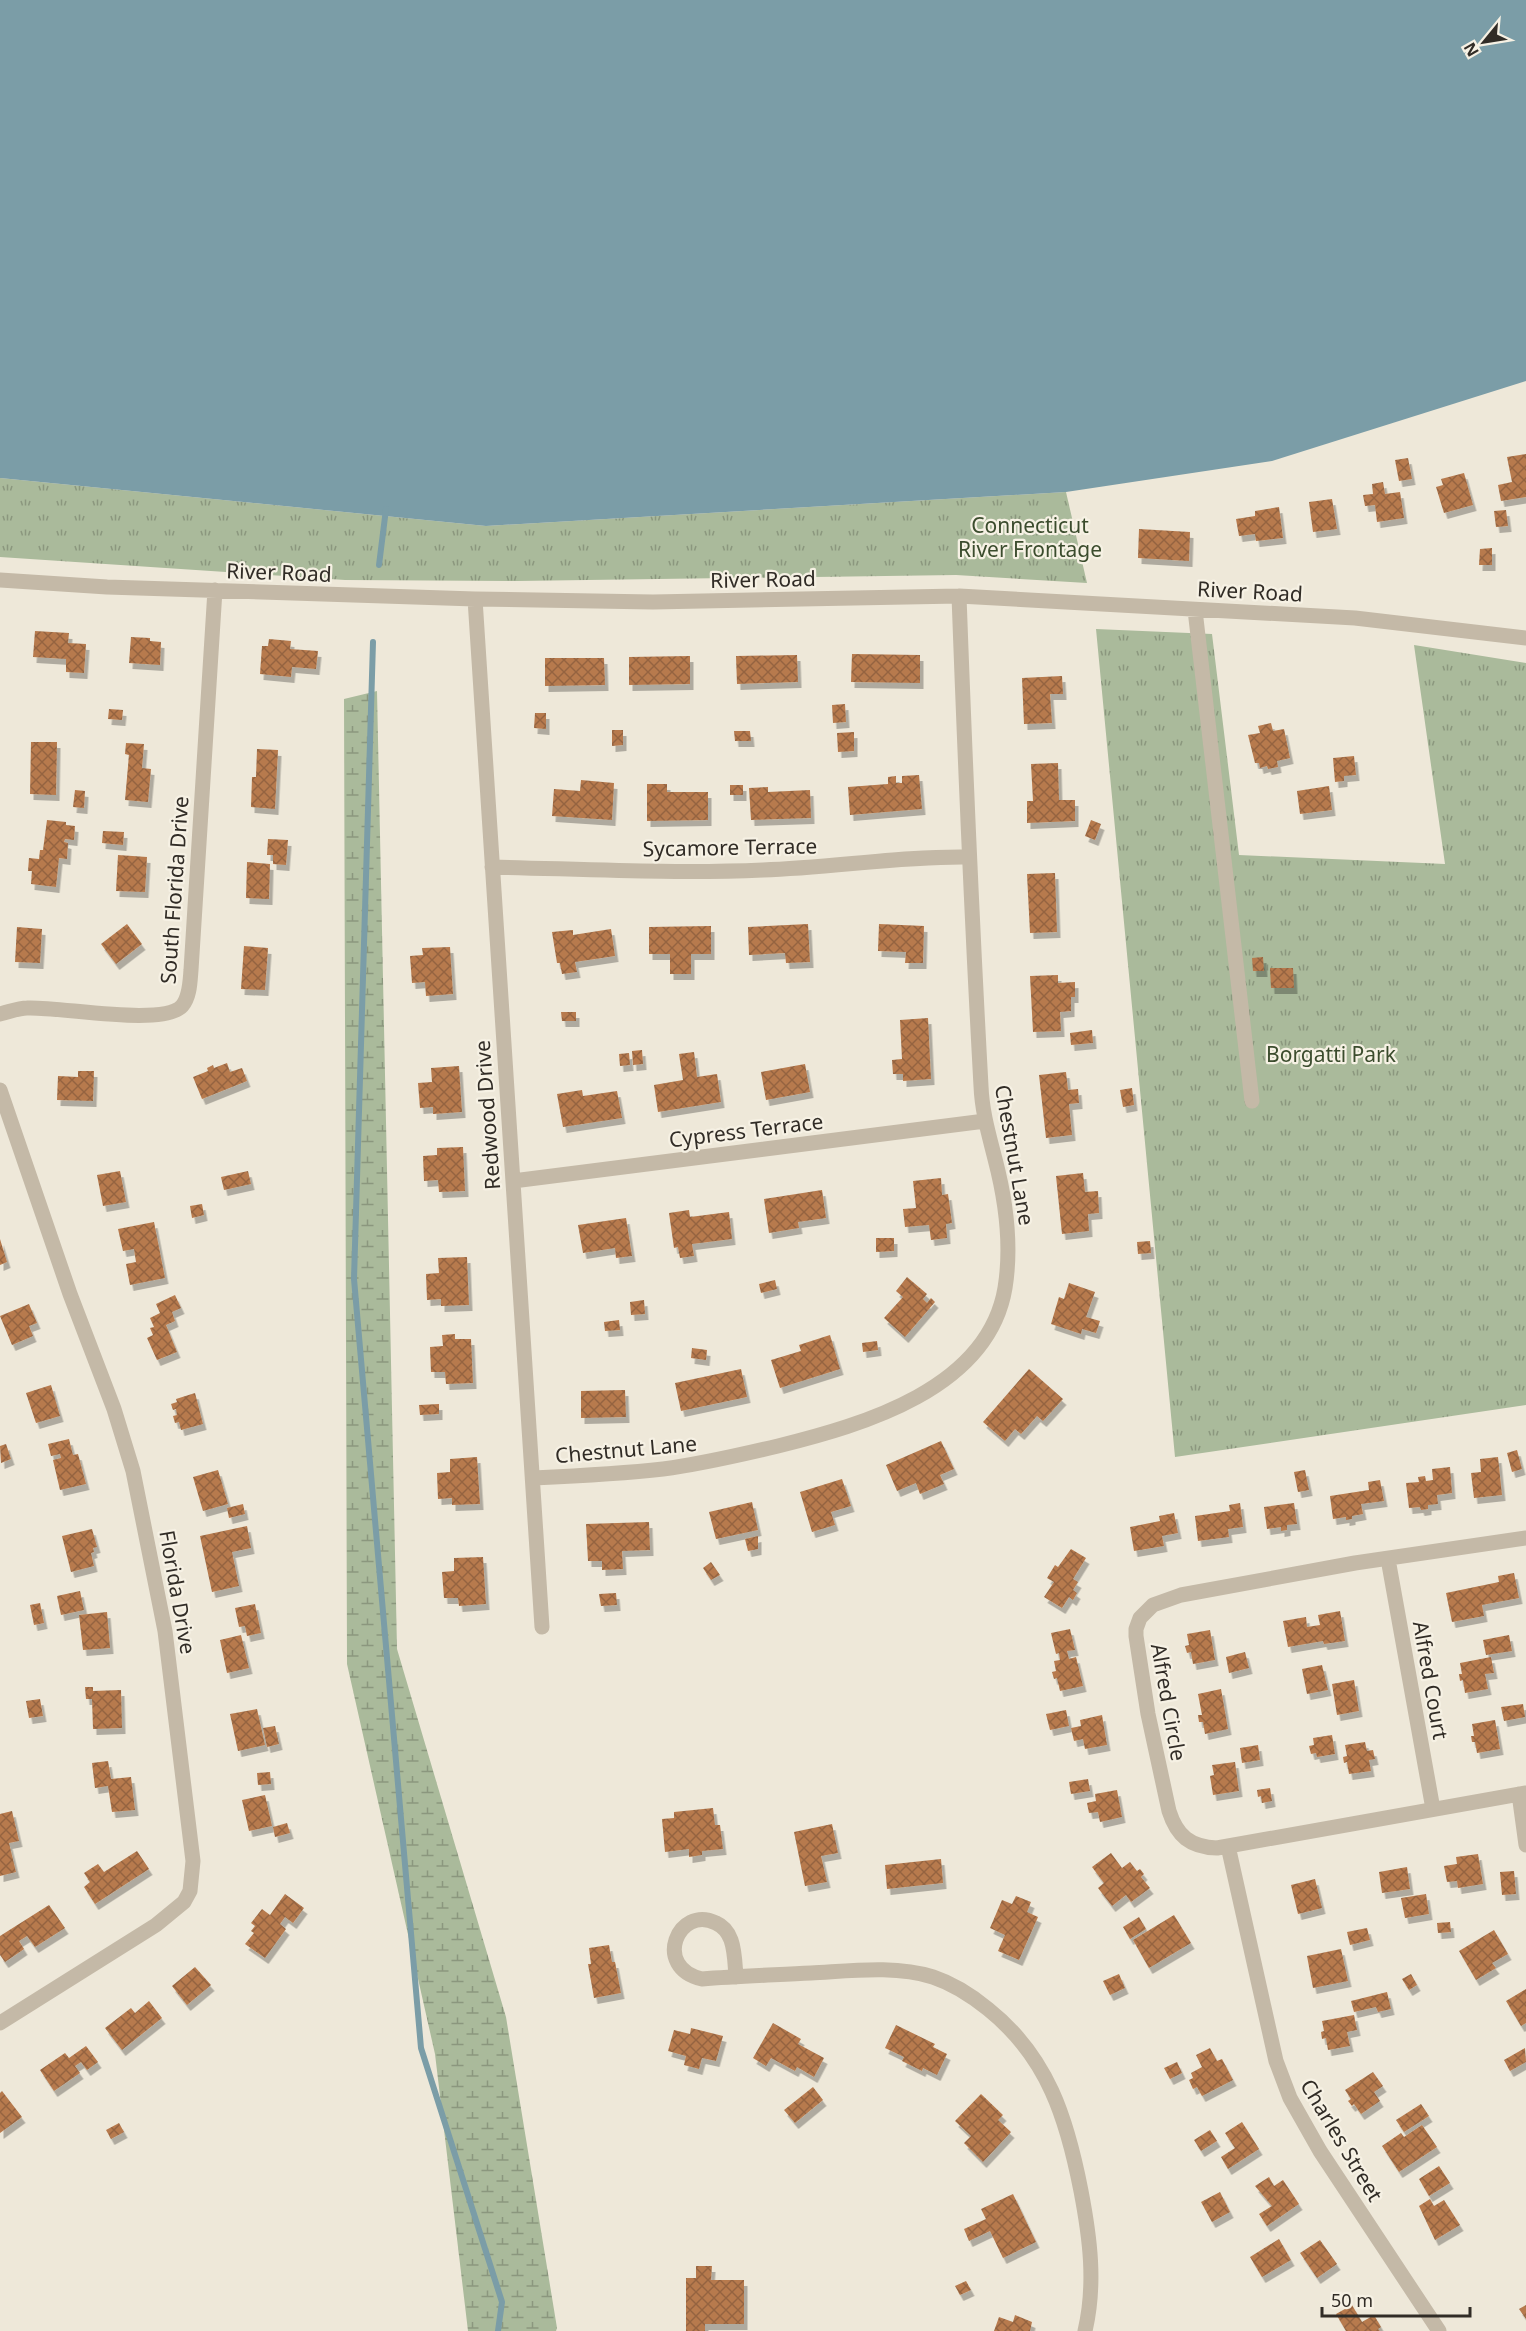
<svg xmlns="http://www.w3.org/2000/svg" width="1526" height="2331" viewBox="0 0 1526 2331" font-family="'Noto Sans',sans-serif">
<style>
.wetland{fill:url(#wetland-marsh)}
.park{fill:url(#park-tufts)}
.water{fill:#7b9da7}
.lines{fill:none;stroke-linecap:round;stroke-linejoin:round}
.stream{stroke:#7b9da7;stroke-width:6}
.building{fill:url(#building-cross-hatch);filter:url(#shadow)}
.minor{stroke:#c4b9a7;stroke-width:15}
.labels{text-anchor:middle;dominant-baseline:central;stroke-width:4.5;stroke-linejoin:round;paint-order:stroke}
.park-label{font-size:21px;fill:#3b4c2d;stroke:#f6f1e4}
.street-label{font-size:21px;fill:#312c26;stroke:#f6f1e4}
</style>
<defs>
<pattern id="wetland-marsh" width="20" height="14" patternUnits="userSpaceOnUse" patternTransform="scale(1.5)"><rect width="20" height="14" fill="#aaba9b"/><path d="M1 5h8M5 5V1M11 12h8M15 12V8" fill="none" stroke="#8b977e"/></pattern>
<pattern id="park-tufts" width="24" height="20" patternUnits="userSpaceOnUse" patternTransform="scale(1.5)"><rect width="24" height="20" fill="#aaba9b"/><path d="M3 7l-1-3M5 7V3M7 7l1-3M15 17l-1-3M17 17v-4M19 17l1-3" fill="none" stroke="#8b977e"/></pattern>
<pattern id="building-cross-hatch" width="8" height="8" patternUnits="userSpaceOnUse" patternTransform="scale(1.5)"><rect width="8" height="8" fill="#b77a4d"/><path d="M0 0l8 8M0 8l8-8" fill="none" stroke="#956440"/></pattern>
<filter id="shadow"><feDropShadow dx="3.5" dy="6" stdDeviation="0" flood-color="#0004"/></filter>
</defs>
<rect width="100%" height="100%" fill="#eee8d9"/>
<path class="wetland" d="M377 691 397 1649 506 2017 557 2328 556 2331H468L435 2054 347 1664 344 699Z"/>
<path class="park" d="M0 478 486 526 1066 492 1087 583 956 575 517 581 345 580 0 557Z
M1096 629 1212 634 1239 855 1445 864 1414 645 1526 663V1405L1175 1457Z"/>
<path class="water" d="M0 0H1526V381L1272 461 1066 492 486 526 0 478Z"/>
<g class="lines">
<path class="stream" d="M379 565 386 509
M373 642 354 1279 421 2048 502 2302 498 2331"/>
</g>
<path class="building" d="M1526 454V497L1501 501 1498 485 1512 482 1507 457Z
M1408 458 1412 479 1399 481 1395 460Z
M1464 473 1473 505 1444 513 1436 487 1443 485 1441 479Z
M1383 482 1385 494 1400 492 1404 518 1377 522 1375 505 1365 506 1363 495 1373 494 1372 484Z
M1332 499 1337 529 1313 532 1309 502Z
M1279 507 1283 538 1256 541 1255 534 1239 536 1236 519 1255 516V511Z
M1506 510 1508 526 1496 527 1494 511Z
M1139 529 1190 532 1189 561 1138 558Z
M1492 548V565H1479L1480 549Z
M35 631 69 633 68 643 86 644 84 673 66 672V659L33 657Z
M131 637 150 638V641L161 642 160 665 129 663Z
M269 639 291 641 290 649 318 651 316 669 292 667 291 677 260 674 262 646H268Z
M852 654 920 655V683L851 682Z
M797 655 798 682 737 684 736 656Z
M690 656V684L629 685V657Z
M545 658H604L605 685 545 686Z
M1062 676 1063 694H1050L1052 723 1024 724 1022 678Z
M845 704 846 722 833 723 832 705Z
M109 709 123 710 122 720 108 719Z
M535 713H546V729L534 728Z
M1271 723 1273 731 1284 729 1290 758 1277 761 1278 767 1268 769 1267 766 1260 768 1259 763H1255L1248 735 1260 733 1258 726Z
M612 730H623V745L612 746Z
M734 731H750L751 741H735Z
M854 732V751L838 752 837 733Z
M31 742H57L56 795 30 794Z
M126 743 144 744 142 768 151 769 148 802 125 800 129 755 125 754Z
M257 749 278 750 275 809 251 807 252 777H256Z
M1354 756 1356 775 1344 776V781L1335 782 1333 758Z
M1058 763 1059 800H1075V821L1027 823V801H1033L1031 764Z
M919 775 922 809 850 815 848 787 888 784V777L896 776V783H902V776Z
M581 780 614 783 612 820 552 816 554 789 580 791Z
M647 784H667V792H708V820L647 821Z
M730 785H743V795H730Z
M1329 786 1332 810 1300 814 1297 791Z
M768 787V792L810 790 811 818 751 820 749 788Z
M75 790 85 791 84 808 73 807Z
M47 820 66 822V825L75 826 74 840 65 839 64 842 68 843 67 859 59 858 56 887 31 884 32 871H28L29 858 39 859 40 850H43Z
M1091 820 1101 824 1095 840 1085 836Z
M103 831 124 832 123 845 102 843Z
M268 839 288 840 286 865 273 864V855H267Z
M118 855 147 857 145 892 116 891Z
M247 862 270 864 269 899 246 898Z
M1055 873 1057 932 1030 933 1027 874Z
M127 924 142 944 116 964 101 944Z
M808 924 810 962 786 963 785 953 749 955 748 927Z
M879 924 924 926 923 963H905L906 952 878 951Z
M711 926V954H691V974H670V954H649V927Z
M17 927 42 929 40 963 15 962Z
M611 929 615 956 575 962 577 972 562 974 560 963H557L552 932 573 930V935Z
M244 946 268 948 265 990 241 989Z
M450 947 453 994 426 996 425 982 412 983 410 956 423 955 422 948Z
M1263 957 1264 971H1253L1252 958Z
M1270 968H1293L1294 988H1271Z
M1058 975V983L1075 982V997H1071V1011L1060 1012 1061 1031 1033 1032 1030 976Z
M561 1012H576V1021H562Z
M928 1018 931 1079 903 1081V1074H893L892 1060 902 1059 900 1020Z
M1092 1030 1093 1043 1071 1045 1070 1033Z
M642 1050 643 1064 633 1065 632 1051Z
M694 1052 697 1077 717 1074 721 1102 658 1112 654 1085 683 1080 679 1054Z
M629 1053 630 1065 620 1066 619 1054Z
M227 1063 230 1072 242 1068 247 1081 202 1099 193 1077 208 1071 207 1068 213 1065 214 1068Z
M805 1064 810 1092 766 1100 761 1072Z
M459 1066 462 1112 433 1114V1107L420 1108 418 1083 432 1082 431 1068Z
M78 1071H94L93 1101 57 1100 58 1076 78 1077Z
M1066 1072 1068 1090 1078 1089 1079 1103 1069 1104 1072 1135 1046 1138 1039 1075Z
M1132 1088 1134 1105 1123 1107 1120 1090Z
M582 1090 583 1096 617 1091 622 1118 563 1127 557 1094Z
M463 1147 465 1191 439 1192 438 1180 424 1181 423 1156 437 1155V1148Z
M120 1171 126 1202 103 1206 97 1175Z
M248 1171 251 1184 224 1190 221 1177Z
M1083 1173 1085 1192 1098 1191 1099 1213 1088 1214 1089 1231 1062 1234 1056 1176Z
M941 1178 942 1195 948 1194 952 1223 946 1224 947 1238 931 1240 929 1225 905 1227 903 1209 916 1208 913 1181Z
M822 1190 826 1218 798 1222 799 1228 769 1233 764 1199Z
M202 1204 204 1215 192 1218 190 1206Z
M689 1210 690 1217 729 1212 732 1239 692 1244 694 1256 680 1258 678 1247 674 1248 669 1213Z
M626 1218 632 1256 616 1258 615 1248 583 1253 578 1225Z
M154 1222 165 1278 130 1285 126 1264 136 1262 134 1249 123 1251 118 1229Z
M876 1238H894V1251L876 1252Z
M0 1239 7 1262 0 1265Z
M1150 1241 1151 1253 1138 1254 1137 1242Z
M467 1257 469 1305 441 1306V1299L427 1300 426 1274 439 1273 438 1258Z
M907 1277 927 1294 923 1299 927 1303 931 1298 935 1302 905 1337 884 1318 903 1297 896 1291Z
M775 1280 777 1289 761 1293 759 1284Z
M1069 1283 1095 1292 1086 1317 1100 1321 1096 1333 1082 1329 1081 1334 1051 1324 1059 1297 1064 1299Z
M175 1295 181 1308 172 1312 175 1321 166 1325 177 1352 157 1360 147 1338 153 1335 150 1328 154 1327 150 1318 160 1313 156 1304Z
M644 1300 645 1314 631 1315 630 1302Z
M29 1304 37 1323 29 1326 33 1336 12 1345 0 1316Z
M619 1320 620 1330 605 1331 604 1322Z
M455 1334V1339H471L473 1383 446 1384 445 1372H431L430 1347 443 1346 442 1335Z
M830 1335 840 1369 780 1388 771 1360 801 1351 799 1345Z
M877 1341 878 1350 863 1352 862 1343Z
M692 1348 707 1350 706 1360 691 1358Z
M741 1369 747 1397 681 1411 675 1383Z
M1029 1369 1063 1399 1043 1421 1037 1416 1021 1434 1015 1429 1005 1441 983 1422Z
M51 1385 60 1416 36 1423 26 1393Z
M625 1390 626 1417 581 1418V1391Z
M195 1393 203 1424 181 1430 179 1422 175 1423 173 1416 177 1415 176 1409 173 1410 171 1404 177 1402 176 1399Z
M439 1404V1414L420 1415 419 1405Z
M69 1439 73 1455 78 1454 86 1484 60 1490 53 1460 61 1458 60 1454 51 1456 48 1444Z
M941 1441 954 1469 940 1475 944 1484 920 1494 916 1483 897 1491 886 1465Z
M6 1444 11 1459 1 1463 0 1446Z
M1517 1450 1522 1469 1512 1472 1507 1453Z
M477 1457 480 1504 452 1505V1498L438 1499 437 1473 450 1472V1459Z
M1498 1457 1502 1495 1474 1498 1471 1473 1481 1472 1480 1459Z
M1450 1467 1452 1493 1437 1495 1438 1504 1428 1505V1509L1421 1510 1420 1507 1409 1508 1406 1483 1419 1482 1418 1477 1425 1476 1426 1481 1433 1480 1432 1469Z
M218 1470 228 1504 203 1511 193 1477Z
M1305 1470 1309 1490 1298 1492 1294 1472Z
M842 1479 851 1506 831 1512 835 1525 812 1532 800 1492Z
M1380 1480 1384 1501 1361 1504 1363 1514 1352 1516V1519L1346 1520V1517L1333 1519 1330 1496 1369 1490 1368 1482Z
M752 1502 758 1530 716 1539 709 1512Z
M1240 1503 1243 1527 1228 1529 1229 1537 1198 1541 1195 1516 1230 1511 1229 1505Z
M1294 1503 1297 1524 1287 1525V1530L1281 1531V1527L1267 1529 1264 1507Z
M243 1504 245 1514 229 1518 227 1508Z
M1174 1513 1178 1533 1162 1536 1164 1546 1134 1551 1130 1527 1160 1521 1159 1516Z
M649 1522 650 1550 622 1551 623 1569 602 1570V1561H588L586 1524Z
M247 1526 251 1548 232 1552 239 1586 212 1592 200 1536Z
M92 1529 97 1547 93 1548 94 1552 91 1553 94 1566 71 1572 62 1536Z
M758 1536V1549L748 1551 745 1539Z
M1071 1549 1086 1558 1073 1579 1078 1582 1073 1590 1077 1593 1073 1600 1069 1597 1062 1608 1044 1597 1054 1582 1047 1578 1055 1565 1058 1567Z
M483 1557 486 1604 459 1606 458 1598H444L442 1572 454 1571V1558Z
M711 1562 720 1575 711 1580 703 1568Z
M1514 1573 1519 1598 1482 1605 1484 1616 1452 1622 1446 1593 1499 1582 1498 1576Z
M80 1591 84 1610 61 1615 57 1596Z
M616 1593 617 1605 601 1606 599 1594Z
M40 1603 44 1623 34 1625 30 1605Z
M255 1604 261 1633 247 1636 245 1626 239 1627 235 1608Z
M1340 1611 1345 1641 1324 1644 1323 1641 1288 1647 1283 1621 1306 1617 1307 1627 1320 1625 1318 1615Z
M107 1612 110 1648 83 1650 79 1615Z
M1070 1629 1075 1650 1067 1651 1069 1659 1076 1657 1083 1686 1060 1691 1057 1678 1054 1679 1052 1672 1056 1671 1054 1661 1060 1660 1059 1653 1056 1654 1051 1633Z
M1210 1630 1215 1660 1193 1664 1191 1652 1187 1653 1185 1646 1189 1645 1187 1634Z
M241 1635 249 1668 227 1673 220 1640Z
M1509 1635 1512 1651 1486 1655 1483 1640Z
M1245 1652 1249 1668 1229 1673 1226 1657Z
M1491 1657 1494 1673 1485 1674 1488 1689 1465 1693 1463 1680 1460 1681 1459 1674H1462L1460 1663Z
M1322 1665 1328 1690 1307 1694 1302 1669Z
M1354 1680 1359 1711 1337 1715 1332 1684Z
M85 1687H93V1691L121 1690 122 1728 93 1729 92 1699H86Z
M1221 1689 1228 1729 1205 1734 1203 1722H1199L1198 1715H1202L1198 1694Z
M40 1699 43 1716 29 1718 26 1701Z
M1523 1704 1525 1717 1504 1721 1501 1707Z
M257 1709 265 1745 238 1751 230 1714Z
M1066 1710 1069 1726 1050 1730 1046 1714Z
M1102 1715 1107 1745 1085 1749 1083 1739 1074 1741 1071 1728 1081 1726 1080 1720Z
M1495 1720 1500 1749 1477 1753 1475 1742H1472L1471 1736H1474L1472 1724Z
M275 1726 279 1744 267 1747 263 1728Z
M1332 1735 1335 1754 1317 1757 1316 1753 1311 1754 1309 1746 1314 1745 1313 1738Z
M1365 1742 1367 1751 1373 1750 1375 1759 1369 1760 1371 1771 1349 1774 1347 1762 1344 1763 1343 1757 1347 1756 1345 1745Z
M1258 1745 1260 1760 1242 1763 1240 1748Z
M108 1761 111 1779 131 1777 135 1810 112 1812 108 1786 95 1788 92 1763Z
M1235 1762 1239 1791 1213 1795 1210 1776 1214 1775 1212 1765Z
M270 1772 271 1784 258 1785 257 1773Z
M1088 1779 1090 1791 1071 1794 1069 1782Z
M1270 1788 1272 1801 1262 1803 1261 1796 1258 1797 1257 1790Z
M1117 1790 1122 1817 1100 1822 1098 1812 1089 1813 1087 1803 1096 1801 1095 1794Z
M265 1795 272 1826 249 1831 242 1800Z
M713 1808 715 1825H720L723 1849 702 1851V1855L689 1857V1849L665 1852 662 1819 674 1818V1812Z
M12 1811 19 1841 9 1843 16 1872 0 1876V1814Z
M287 1823 290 1833 275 1837 273 1827Z
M832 1824 838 1853 821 1856 827 1882 805 1886 794 1832Z
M137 1851 149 1869 95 1904 84 1887 90 1882 84 1873 98 1864 104 1872Z
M1111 1853 1122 1868 1130 1862 1137 1871 1140 1869 1144 1874 1141 1877 1150 1888 1131 1902 1126 1895 1112 1906 1098 1888 1104 1883 1092 1867Z
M1478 1854 1483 1884 1458 1888 1457 1881 1447 1882 1444 1866 1457 1864 1456 1857Z
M941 1859 943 1883 887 1889 885 1865Z
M1407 1867 1410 1889 1382 1893 1379 1872Z
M1514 1871 1516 1894 1502 1895 1500 1872Z
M1315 1879 1322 1908 1298 1914 1291 1885Z
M285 1894 304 1908 293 1923 285 1917 280 1924 286 1929 265 1958 245 1944 254 1933 251 1931 255 1926 251 1923 262 1909 270 1915Z
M1426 1894 1429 1914 1405 1918 1401 1898Z
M1016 1896 1031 1902 1027 1912 1038 1917 1019 1960 998 1951 1005 1935 990 1928 1002 1900 1012 1904Z
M49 1905 65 1928 35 1947 27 1936 19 1941 24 1949 5 1962 0 1955V1936Z
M1174 1915 1191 1943 1149 1968 1133 1940Z
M1139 1917 1146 1929 1130 1939 1123 1927Z
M1450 1922 1451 1932 1438 1933 1437 1923Z
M1367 1928 1370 1940 1350 1945 1347 1932Z
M1494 1930 1508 1954 1492 1963 1496 1968 1476 1980 1459 1951Z
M609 1945 612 1962H615L621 1993 594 1998 588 1964H591L589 1948Z
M1341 1949 1348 1981 1313 1988 1307 1956Z
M195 1967 211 1985 187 2005 172 1986Z
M1119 1974 1125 1988 1110 1995 1103 1981Z
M1411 1974 1417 1985 1409 1990 1402 1979Z
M1526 1989V2023L1521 2026 1506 2001Z
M1387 1992 1391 2009 1378 2012 1376 2007 1354 2012 1351 2001Z
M149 2001 162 2018 122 2050 105 2028 131 2008 135 2013Z
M1354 2015 1357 2030 1347 2032 1350 2046 1328 2050 1326 2038 1322 2039 1321 2032 1324 2031 1322 2021Z
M773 2023 801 2039 798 2044 824 2058 814 2077 797 2067 795 2071 771 2058 766 2066 753 2058Z
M896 2025 935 2044 933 2047 947 2054 937 2075 923 2068 922 2071 902 2061 904 2057 885 2048Z
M691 2028 723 2036 716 2061 702 2058 699 2069 684 2065 686 2056 668 2051 674 2030 690 2034Z
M86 2046 98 2062 87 2070 81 2062 75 2066 80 2073 54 2091 40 2070 65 2053 69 2058Z
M1210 2048 1217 2061 1222 2059 1233 2080 1202 2096 1197 2087 1193 2089 1189 2080 1193 2078 1191 2073 1202 2067 1196 2055Z
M1525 2048 1526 2062 1510 2071 1504 2060Z
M1177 2062 1182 2073 1170 2079 1164 2068Z
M1373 2072 1383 2086 1374 2092 1380 2101 1361 2114 1354 2104 1352 2106 1348 2101 1351 2099 1345 2090Z
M813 2087 823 2100 795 2123 784 2110Z
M2 2091 22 2117 0 2133V2093Z
M981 2094 1003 2115 998 2120 1011 2132 983 2162 964 2143 971 2136 955 2121Z
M1421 2104 1429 2116 1404 2132 1396 2120Z
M1242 2122 1259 2149 1228 2169 1221 2157 1235 2148 1225 2133Z
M119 2123 124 2132 111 2139 106 2130Z
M1422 2125 1437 2147 1399 2172 1382 2146 1401 2133 1404 2137Z
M1210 2130 1217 2141 1201 2151 1194 2140Z
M1439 2166 1450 2183 1429 2196 1419 2179Z
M1269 2177 1274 2186 1283 2180 1299 2204 1267 2226 1259 2214 1272 2206 1255 2186Z
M1220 2192 1230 2212 1212 2222 1201 2202Z
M1013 2194 1036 2242 1003 2258 990 2231 969 2241 964 2229 986 2219 981 2209Z
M1430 2199 1434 2206 1444 2200 1460 2225 1435 2240 1419 2206Z
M1279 2239 1291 2260 1262 2277 1250 2257Z
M1320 2240 1337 2264 1317 2278 1300 2253Z
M696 2266H712L711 2280H744V2324H705V2331H686V2278H696Z
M966 2281 971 2290 960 2295 955 2286Z
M1352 2305 1362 2322 1374 2315 1381 2327 1378 2329 1380 2331H1346L1336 2314Z
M1526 2305V2319L1519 2309Z
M1015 2315 1032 2322 1030 2331H994L999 2317 1013 2322Z"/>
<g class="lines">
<path class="minor" d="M0 580 107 587 475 599 653 602 959 596 1355 618 1526 638
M475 599 542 1627
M1195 610 1252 1101
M492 867C582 869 673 874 763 870 832 868 899 856 968 857
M0 1014C9 1012 18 1008 27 1008 58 1006 163 1027 182 1006 190 997 190 981 191 970L215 590
M0 1090 70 1294 114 1409 133 1471 165 1631 193 1861 190 1891 184 1902 156 1925 0 2023
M513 1181 985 1121
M533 1478C576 1476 619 1474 663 1469 702 1464 740 1455 778 1446 863 1425 988 1389 1005 1288 1012 1245 1006 1201 995 1159 989 1135 982 1112 981 1086 972 923 965 760 959 596
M1526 1538 1355 1563 1181 1595 1153 1605 1140 1618 1136 1629V1636L1148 1714 1169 1811C1177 1836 1190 1847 1217 1848L1526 1793
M1388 1559 1433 1809
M1519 1794 1526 1845
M1228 1846 1276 2061 1290 2098 1320 2151 1439 2331
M736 1977C735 1965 735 1951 731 1940 728 1932 723 1926 716 1923 678 1904 652 1968 702 1979 738 1976 775 1975 811 1973 850 1971 895 1965 933 1977 954 1984 972 1996 988 2009 1048 2057 1067 2119 1081 2191 1090 2238 1096 2284 1085 2331"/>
</g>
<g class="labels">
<g class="park-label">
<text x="1030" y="525">Connecticut<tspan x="1030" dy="24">River Frontage</tspan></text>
<text x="1331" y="1054">Borgatti Park</text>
</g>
<g class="street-label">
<text transform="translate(279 572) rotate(2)">River Road</text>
<text transform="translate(763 579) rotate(-1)">River Road</text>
<text transform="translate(1250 591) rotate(3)">River Road</text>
<text transform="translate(730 847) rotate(-1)">Sycamore Terrace</text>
<text transform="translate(174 890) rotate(-86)">South Florida Drive</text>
<text transform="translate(487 1115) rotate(-94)">Redwood Drive</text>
<text transform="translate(746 1130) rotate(-7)">Cypress Terrace</text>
<text transform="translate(1015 1155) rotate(80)">Chestnut Lane</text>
<text transform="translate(626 1449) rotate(-5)">Chestnut Lane</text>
<text transform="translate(178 1592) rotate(80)">Florida Drive</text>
<text transform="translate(1431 1680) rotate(80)">Alfred Court</text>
<text transform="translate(1169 1702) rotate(80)">Alfred Circle</text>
<text transform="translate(1342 2140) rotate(59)">Charles Street</text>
</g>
</g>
<g transform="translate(1484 42) rotate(240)" stroke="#f6f1e4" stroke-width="4.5" paint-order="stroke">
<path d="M0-4.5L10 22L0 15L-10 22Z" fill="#312c26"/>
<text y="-9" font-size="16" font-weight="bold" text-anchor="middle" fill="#312c26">N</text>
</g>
<path d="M1322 2307v9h148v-9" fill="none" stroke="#312c26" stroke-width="3"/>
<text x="1331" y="2307" font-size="18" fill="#312c26" stroke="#f6f1e4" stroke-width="4.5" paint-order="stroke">50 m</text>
</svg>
